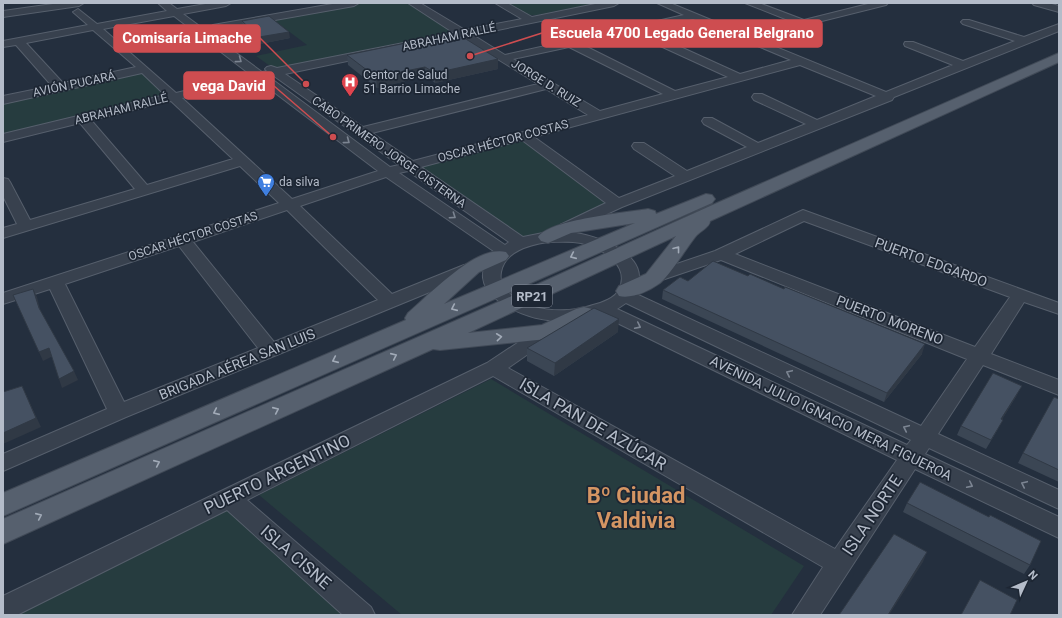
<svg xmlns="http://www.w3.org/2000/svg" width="1062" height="618" viewBox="0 0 1062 618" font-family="Roboto,sans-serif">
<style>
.green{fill:#263c3f}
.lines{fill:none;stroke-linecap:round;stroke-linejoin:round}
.minor-casing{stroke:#565f6c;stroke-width:2}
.major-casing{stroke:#414a57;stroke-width:2}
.minor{fill:#38414e;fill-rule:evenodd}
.major{fill:#56606e;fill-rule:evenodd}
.wall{fill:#3b4654}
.shaded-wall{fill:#303945}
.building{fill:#455162;stroke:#303945}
.oneway{stroke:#7c8592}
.oneway2{stroke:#a1aab7}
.labels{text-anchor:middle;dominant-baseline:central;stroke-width:3.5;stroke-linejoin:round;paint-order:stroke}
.far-street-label{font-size:12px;fill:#b4bcc9;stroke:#1d2633}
.far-poi-label{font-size:12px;fill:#b4bcc9;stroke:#1d2633;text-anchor:start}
.shield{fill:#1d2633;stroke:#878f9c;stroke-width:1}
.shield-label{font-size:13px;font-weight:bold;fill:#b4bcc9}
.street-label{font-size:14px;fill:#b4bcc9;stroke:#1d2633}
.near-street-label{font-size:17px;fill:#b4bcc9;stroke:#1d2633}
.near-district-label{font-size:22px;font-weight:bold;fill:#d59563;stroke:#1d2633}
.leader{fill:none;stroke:#ce4d50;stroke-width:1.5}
.callout-dot{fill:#ce4d50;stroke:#1d2633;stroke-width:1.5}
.callout{fill:#ce4d50;stroke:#ce4d50;stroke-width:1.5}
.callout-label{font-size:15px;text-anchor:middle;font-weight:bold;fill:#fff}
</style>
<rect width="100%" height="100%" fill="#242f3e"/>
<path class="green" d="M355 3H412L464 34 277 71 256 56 307 45 271 18Z
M506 3H597L537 15H528Z
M144 70 173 96 3 138V101Z
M522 136 616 204 522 242 411 166Z
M491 379 804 566 771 615H402L259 495Z
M228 501 358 615H3V611Z"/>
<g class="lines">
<defs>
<path id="minor" d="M60 3H84L79 6 3 17V11Z
M158 3H169L177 9 211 3H231L226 6 183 14 262 72 267 71 265 69 267 67 271 66 277 68 454 33 408 3H420L465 30 522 19 495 3H507L532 17 600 3H619L614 6 473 35 505 55 684 15 657 3H670L745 34 793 22 745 3H759L804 20 872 3H888L886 5 754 38 886 92 953 65 905 46 904 44 905 42H913L963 61 1015 41 963 24 961 22 963 20H969L1024 37 1059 24V31L894 97 892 100 622 207 568 232C596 234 657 256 634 293L921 426 967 359 721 260 653 283 647 282 644 278 647 274 715 251 803 210 1059 303V314L1024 302 991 354 1059 380V395L983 365 938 434 1059 490V509L929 448 925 454 1059 517V538L915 469 820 615H792L823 567 493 376 247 500 371 607 375 615H343L227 510 17 615H3V596L487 363 540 328 547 326 554 328 556 332 554 336 508 368 835 549 897 460 601 315C583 319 566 322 548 320 518 317 457 289 495 252L386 177 300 206 392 294 464 265 470 264 476 265 478 269 476 273 126 417 3 471V454L107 409 50 289 3 304V293L279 203 240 166 3 238V228L17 224 3 196V178L8 179 10 182 30 220 135 189 80 123 3 142V134L165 95 142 73 3 104V96L52 86 16 45 3 47V41L88 25 73 12 78 9 97 24 167 11ZM174 16 251 75 176 93 103 29ZM693 19 791 60 740 74 643 30ZM93 30 136 67 63 83 26 43ZM632 33 728 77 675 91 581 44ZM462 37 538 84 363 127 285 74ZM569 47 663 94 600 111 513 59ZM800 65 876 96 817 120 762 94H754L752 97 754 100 806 124 758 143 712 118H704L702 121 704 124 747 147 687 171 644 143H634L632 146 634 149 675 176 619 198 534 137ZM274 76 399 165 390 167 269 77ZM258 80 378 171 292 199 182 98ZM546 89 588 115 413 161 372 133ZM171 101 233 159 147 185 91 120ZM522 140 606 203 560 225 558 228 563 232H548L523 237 421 167ZM408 171 509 242 505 245 399 173ZM287 210 378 300 274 342 193 242ZM804 221 1010 297 975 347 735 254ZM548 242C559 242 570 241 581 243 602 248 631 265 619 290 615 298 602 303 593 305 567 314 525 313 505 289 501 285 500 278 501 272 505 251 529 245 548 242ZM179 246 258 348 124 402 65 284ZM626 303 911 440 907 445 617 309Z
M338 3H359L354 6 213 31 208 28 213 25Z
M1032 3H1048L1059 6V12L1034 5Z"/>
<path id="major" d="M1059 53V62L710 221C710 227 700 231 696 236 687 247 670 275 660 283 649 291 632 299 619 296L616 291 619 286 646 274 676 236 468 333 542 325 576 309 584 307 592 309 595 314 592 319 555 337 547 339 440 350 433 349 3 544V519L505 299 708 207Z
M706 194 712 195 715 199 712 203 3 516V493L406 320 405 318 408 313C429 295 477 244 506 252L509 256 506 260 479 272 444 304 635 223 571 233 548 243 541 241 538 237C551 219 625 213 648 209L655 211 656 214Z"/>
</defs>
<use href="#minor" class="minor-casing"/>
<use href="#major" class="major-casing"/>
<use href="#minor" class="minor"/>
<use href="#major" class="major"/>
</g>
<path class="wall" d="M242 21 290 38 260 44 243 27Z
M416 45 498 59V69L435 83 426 76 377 88 348 65 347 55Z
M688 281 922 354 884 402 662 299 663 290Z
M618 332 554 376 527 361V348Z
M1017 395 1002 419 998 429 986 449 957 435 961 426Z
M1059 399V482L1018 463 1023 453Z
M907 503 1030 565 1024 574 903 512Z"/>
<path class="shaded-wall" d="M289 32 290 38 260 44 259 37Z
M498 59V69L435 83V73Z
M425 67 426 76 377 88 376 77Z
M33 289 37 297 42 317 39 308Z
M619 319 618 332 554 376 555 363Z
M925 344 922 354 884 402 887 393Z
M49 348 53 356 43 361 39 352Z
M74 371 78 380 62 388 59 379Z
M22 386 41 427 3 444V433Z
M1022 386 1017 395 997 428 1001 419Z
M927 552 923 562 889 615H888Z"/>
<path class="building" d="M269 16 289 32 259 37 242 21Z
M461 36 498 59 435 73 425 67 376 77 347 55 411 42 416 45Z
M713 261 748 276 750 274 784 289 785 287 925 344 887 393 663 290 680 277 688 281Z
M33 289 39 308 74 371 59 379 49 348 39 352 13 295Z
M594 308 619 319 555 363 527 348Z
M993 373 1022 386 1001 419 1003 420 991 440 961 426Z
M22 386 36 418 3 433V392Z
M1054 397 1059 399V470L1023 453Z
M920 482 989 517 990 515 1041 541 1030 565 907 503Z
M894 534 927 552 888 615H839Z
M980 580 1017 600 1010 615H961Z"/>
<defs><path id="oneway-chevron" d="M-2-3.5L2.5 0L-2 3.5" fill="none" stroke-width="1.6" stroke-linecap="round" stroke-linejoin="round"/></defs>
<g class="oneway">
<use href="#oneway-chevron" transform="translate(239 60) rotate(37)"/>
<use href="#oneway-chevron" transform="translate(347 141) rotate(37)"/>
<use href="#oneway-chevron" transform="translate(453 216) rotate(34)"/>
<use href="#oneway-chevron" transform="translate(638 326) rotate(26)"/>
<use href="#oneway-chevron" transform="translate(789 373) rotate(-155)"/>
<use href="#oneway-chevron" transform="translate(906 428) rotate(-155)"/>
<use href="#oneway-chevron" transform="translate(1024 484) rotate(-155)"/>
<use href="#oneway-chevron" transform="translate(970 485) rotate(26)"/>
</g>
<g class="oneway2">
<use href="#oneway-chevron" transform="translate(677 249) rotate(-52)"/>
<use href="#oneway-chevron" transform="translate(573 256) rotate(156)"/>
<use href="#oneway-chevron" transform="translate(454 308) rotate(156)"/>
<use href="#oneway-chevron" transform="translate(499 337) rotate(-6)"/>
<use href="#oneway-chevron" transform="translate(394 356) rotate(-24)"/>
<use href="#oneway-chevron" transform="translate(335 360) rotate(156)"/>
<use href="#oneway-chevron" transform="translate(276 410) rotate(-24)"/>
<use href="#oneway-chevron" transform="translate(216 412) rotate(156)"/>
<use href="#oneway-chevron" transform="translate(157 463) rotate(-24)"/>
<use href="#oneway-chevron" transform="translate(39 516) rotate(-24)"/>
</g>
<defs>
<symbol id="hospital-pin" viewBox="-11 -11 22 30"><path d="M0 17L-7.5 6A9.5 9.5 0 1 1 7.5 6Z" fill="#e0444e" stroke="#1d2633"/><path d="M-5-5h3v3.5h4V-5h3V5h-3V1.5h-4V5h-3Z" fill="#fff"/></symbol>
<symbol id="supermarket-pin" viewBox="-11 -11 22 30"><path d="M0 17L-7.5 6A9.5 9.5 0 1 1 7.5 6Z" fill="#3f7fe0" stroke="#1d2633"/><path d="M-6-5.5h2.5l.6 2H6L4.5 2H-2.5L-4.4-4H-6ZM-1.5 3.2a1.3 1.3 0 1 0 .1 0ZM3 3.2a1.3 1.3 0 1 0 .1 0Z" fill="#fff"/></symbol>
</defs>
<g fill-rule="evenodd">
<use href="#hospital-pin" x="340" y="72" width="20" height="27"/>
<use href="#supermarket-pin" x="256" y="172" width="20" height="27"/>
</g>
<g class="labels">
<g class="far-street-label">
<text transform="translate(449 37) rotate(-12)">ABRAHAM RALLÉ</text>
<text transform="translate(546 83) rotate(32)">JORGE D. RUIZ</text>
<text transform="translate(74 84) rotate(-12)">AVIÓN PUCARÁ</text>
<text transform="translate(121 109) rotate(-14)">ABRAHAM RALLÉ</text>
<text transform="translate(503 141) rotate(-15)">OSCAR HÉCTOR COSTAS</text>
<text transform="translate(389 152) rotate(35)">CABO PRIMERO JORGE CISTERNA</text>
<text transform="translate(193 236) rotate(-18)">OSCAR HÉCTOR COSTAS</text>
</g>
<g class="far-poi-label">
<text x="363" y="75">Centor de Salud<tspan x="363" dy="14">51 Barrio Limache</tspan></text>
<text x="279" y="182">da silva</text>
</g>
<rect class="shield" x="512" y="285" width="40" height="22" rx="3"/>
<g class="shield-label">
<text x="532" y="296">RP21</text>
</g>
<g class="street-label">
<text transform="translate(931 262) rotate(20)">PUERTO EDGARDO</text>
<text transform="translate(890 320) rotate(21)">PUERTO MORENO</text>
<text transform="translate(237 364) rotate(-22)">BRIGADA AÉREA SAN LUIS</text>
<text transform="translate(831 418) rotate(26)">AVENIDA JULIO IGNACIO MERA FIGUEROA</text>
</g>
<g class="near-street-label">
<text transform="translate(593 424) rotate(30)">ISLA PAN DE AZÚCAR</text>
<text transform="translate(277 474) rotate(-26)">PUERTO ARGENTINO</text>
<text transform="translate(872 515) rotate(-56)">ISLA NORTE</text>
<text transform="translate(296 557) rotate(41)">ISLA CISNE</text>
</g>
<g class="near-district-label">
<text x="636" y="495">Bº Ciudad<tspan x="636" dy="25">Valdivia</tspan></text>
</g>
</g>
<path class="leader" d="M470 56L542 33M306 84L260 38M333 137L274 86"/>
<g class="callout-dot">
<circle cx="470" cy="56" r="4"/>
<circle cx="306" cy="84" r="4"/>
<circle cx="333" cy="137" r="4"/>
</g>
<g class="callout">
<rect x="542" y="20" width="280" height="27" rx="4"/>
<rect x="114" y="25" width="146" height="27" rx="4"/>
<rect x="184" y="72" width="90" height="27" rx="4"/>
</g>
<g class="callout-label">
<text x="682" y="38">Escuela 4700 Legado General Belgrano</text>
<text x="187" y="43">Comisaría Limache</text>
<text x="229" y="91">vega David</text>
</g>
<rect width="1062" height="618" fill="none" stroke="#b4bcc9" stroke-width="8"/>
<g transform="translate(1026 582) rotate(46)" stroke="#1d2633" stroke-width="3" paint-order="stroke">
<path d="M0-3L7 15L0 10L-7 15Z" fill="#b4bcc9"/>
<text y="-6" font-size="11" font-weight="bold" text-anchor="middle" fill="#b4bcc9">N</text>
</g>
</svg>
